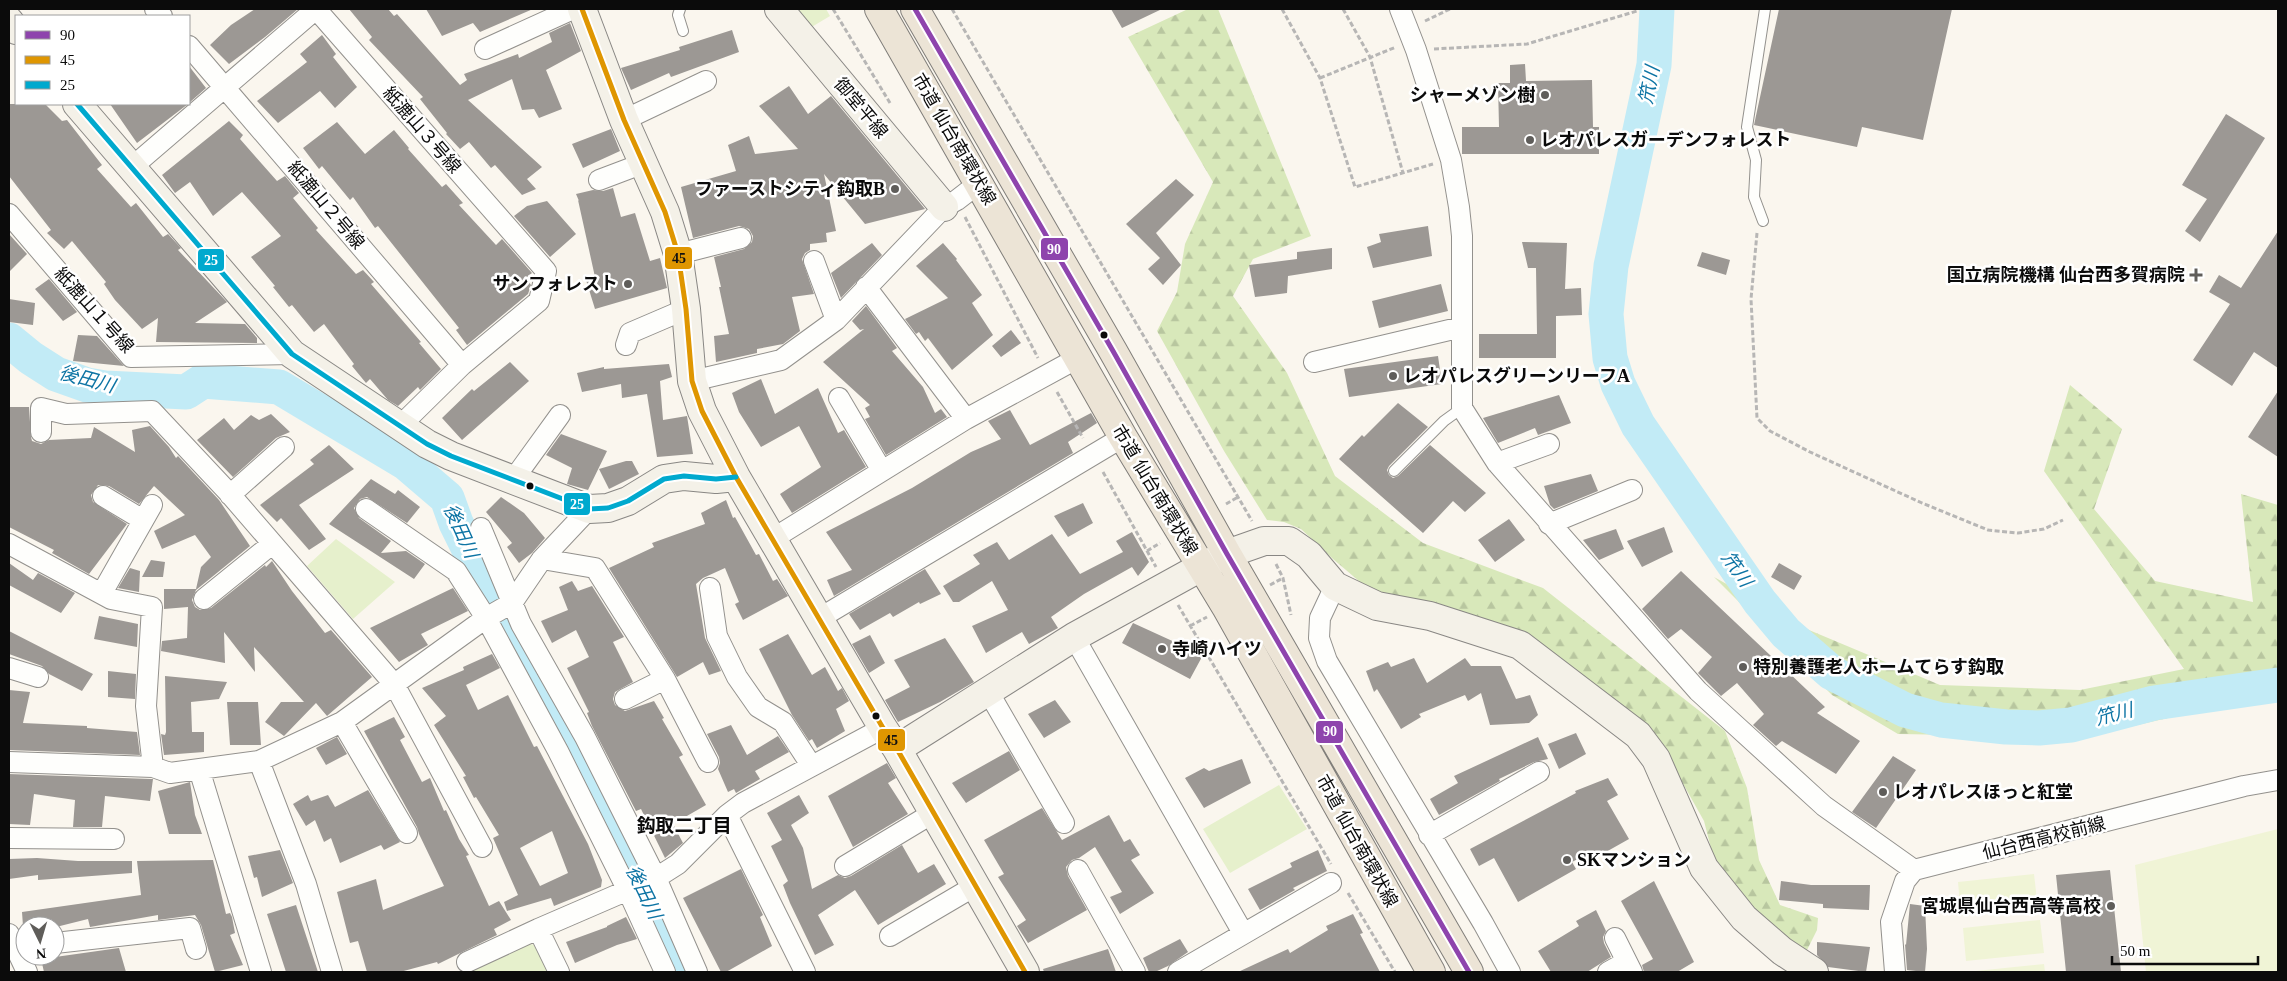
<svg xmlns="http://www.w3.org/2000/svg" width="2287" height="981" viewBox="0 0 2287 981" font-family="'Times New Roman','Noto Sans JP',serif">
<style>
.forest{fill:url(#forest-firs)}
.park{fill:#e6f0cc}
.pitch{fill:#f0f4d6}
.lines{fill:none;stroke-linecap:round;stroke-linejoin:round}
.river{stroke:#c2ebf6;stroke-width:35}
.building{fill:#9c9894;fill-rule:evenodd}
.lane-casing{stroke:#93918d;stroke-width:12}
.street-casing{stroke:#93918d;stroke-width:22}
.secondary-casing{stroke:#898784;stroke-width:30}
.primary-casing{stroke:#807e7a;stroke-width:30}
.path{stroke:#b7b6b5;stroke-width:3;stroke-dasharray:5 2.5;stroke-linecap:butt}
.lane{stroke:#fefefc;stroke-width:10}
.street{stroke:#fefefc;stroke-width:20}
.secondary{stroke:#f4f1e8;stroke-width:28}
.primary{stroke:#ece4d6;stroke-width:28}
.bus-1-casing{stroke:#fff;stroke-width:9}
.bus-2-casing{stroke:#fff;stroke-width:9}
.bus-3-casing{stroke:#fff;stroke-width:9}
.bus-1{stroke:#8e44ad;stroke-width:5}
.bus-2{stroke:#df9601;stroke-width:5}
.bus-3{stroke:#00a9ce;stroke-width:5}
.poi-dot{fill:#5f5d5a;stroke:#fff;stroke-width:2}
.bus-dot{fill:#0b0b0b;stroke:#fff;stroke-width:2}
.labels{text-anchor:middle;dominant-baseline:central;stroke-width:5;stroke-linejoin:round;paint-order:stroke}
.poi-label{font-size:18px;font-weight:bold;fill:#0b0b0b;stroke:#fff;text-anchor:start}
.street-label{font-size:18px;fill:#0b0b0b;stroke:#fff}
.water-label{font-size:19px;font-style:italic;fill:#0d74a4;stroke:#fff}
.neighbourhood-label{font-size:19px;font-weight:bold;fill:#0b0b0b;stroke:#fff}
.line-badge{stroke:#fff;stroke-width:2}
.badge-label{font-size:14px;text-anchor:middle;font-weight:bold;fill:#fff}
.pale-badge-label{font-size:14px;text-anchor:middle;font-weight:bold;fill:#111}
</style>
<defs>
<pattern id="forest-firs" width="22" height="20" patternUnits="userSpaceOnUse" patternTransform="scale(1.25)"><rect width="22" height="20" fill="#d8e8ba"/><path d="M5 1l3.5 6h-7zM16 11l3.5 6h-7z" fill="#b8c69f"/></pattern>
</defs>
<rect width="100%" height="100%" fill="#faf6ee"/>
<path class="forest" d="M1188 9H1218L1311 236 1253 259 1233 296 1287 373 1335 476 1423 543 1543 588 1725 731 1747 788 1759 860 1780 905 1818 918 1817 930 1805 954 1780 939 1715 864 1704 821 1659 741 1608 695 1373 593 1333 559 1301 529 1284 522 1267 520 1224 451 1157 331 1177 292 1185 244 1213 182 1128 37Z
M2070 385 2122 429 2094 509 2155 581 2253 602 2241 494 2278 505V686L2185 714 2086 737 1898 734 1832 695 1714 577 1809 630 1940 685 2080 690 2184 669 2044 471Z"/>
<path class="park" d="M794 9H826L830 16 810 28Z
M336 539 395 582 353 619 307 566Z
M1279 785 1307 829 1230 873 1203 829Z
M526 943 539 946 553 972H466Z"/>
<path class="pitch" d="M2278 829V972H2146L2135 865Z
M2034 874 2038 909 1961 916 1958 882Z
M2040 920 2044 953 1966 961 1963 928Z
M2044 964 2045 972H1966Z"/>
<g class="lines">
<path class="river" d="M1657 9 1654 65 1611 266 1606 314 1610 358 1618 384 1638 425 1760 602 1786 633 1832 673 1905 710 1941 720 2006 727 2039 728 2071 725 2154 703 2278 685
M9 340 31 358 56 374 87 385 105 388 186 392 203 381 279 387 406 463 447 498 456 523 538 689 577 750 683 972"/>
</g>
<path class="building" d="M255 9H298L265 37 229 64 210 45 231 25Z
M349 9H388L394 16 397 14 460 85 467 80 464 74 518 54 519 58 552 42 549 33 570 23 581 51 546 70 562 109 539 118 534 109 522 110 512 79 468 100 542 167 527 179 536 189 522 195 495 165 491 168 469 142 460 149 446 134 447 133 420 99 423 97 369 40 372 37Z
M426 9H533L480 32 473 23 442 36Z
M1111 9H1162L1122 28Z
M1779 9H1952L1923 140 1862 127 1857 147 1754 125Z
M732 30 739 52 671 77 669 73 631 90 621 68 680 50 679 47Z
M322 35 336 54 333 57 357 87 335 108 320 91 278 123 257 101 307 62 300 54Z
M1525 64 1526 81 1592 80 1593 127H1599V154H1462V127H1499L1498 83H1510V65Z
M189 66 206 88 189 103Z
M789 86 808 114 831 96 925 209 865 224 824 174 836 231 826 233 827 242 810 244V250L805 253 802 259 814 294 792 297 800 331 783 344 757 349V353L716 362 714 336 729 334 719 287H721L714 257 744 249 752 242 753 236 749 229 739 226 693 238 681 187 736 171 728 145 749 136 755 154 798 149 759 106Z
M9 104H45L62 121 67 120 102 165 97 169 131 207 136 203 163 237 168 234 181 248 178 250 227 302 195 323 245 324 257 338V343L156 342 158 318 142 329 115 300 104 284 106 282 72 241 64 249 47 233 51 230 9 176Z
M110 104H188L137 143Z
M2226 114 2265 138 2200 242 2185 231 2207 199 2182 185Z
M229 121 243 135 240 139 277 181 285 176 299 193 293 198 318 228 316 230 356 274 363 270 374 282 371 284 421 342 419 343 441 369 420 390 418 387 398 406 388 400 370 379 366 383 352 366 354 364 324 324 314 332 292 305 289 307 273 287 275 286 251 257 281 236 242 192 213 216 190 182 175 193 162 175Z
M337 122 365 154 394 130 409 148 408 149 442 187 446 184 463 203 459 205 496 245 502 239 532 273 526 278 531 285 528 294 467 345 456 330 459 328 378 226 375 228 353 197 350 200 322 166 319 169 303 148Z
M611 129 620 151 583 168 572 144Z
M1176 179 1194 195 1156 233 1181 265 1163 285 1148 269 1160 258 1126 224Z
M613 188 621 217 635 213 650 261 660 258 667 288 595 309 586 280 595 277 578 200 579 201 576 194 593 190 603 191Z
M547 201 576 234 550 257 514 216 527 206Z
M1428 226 1432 256 1373 268 1367 247 1381 242 1379 234Z
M2278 231V368L2254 352 2232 386 2193 360 2230 304 2209 292 2219 275 2241 288Z
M9 234 27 254 9 272Z
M1522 242 1567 243 1565 289 1581 288 1582 315 1556 316V358H1479V334H1537L1536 268H1528Z
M872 243 882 255 841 298 831 273Z
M943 243 957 259 956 260 982 295 972 303 993 335 952 370 928 338 925 341 919 332 916 334 905 319 948 298 916 266Z
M1332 248V269L1288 276 1287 293 1255 297 1249 265 1297 259V252Z
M1702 252 1730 260 1726 275 1697 266Z
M49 279 77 312 63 321 35 289Z
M1441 284 1448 311 1379 328 1372 301Z
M9 299 35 303 33 325 9 322Z
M866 306 897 348 892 351 923 387 935 413 941 409 947 417 886 455 865 419 870 417 865 408 870 405 823 362 864 329 860 330 852 321Z
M1011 330 1021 343 1001 357 992 346Z
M78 335 97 336 124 366 73 361Z
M1438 356 1442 384 1349 397 1344 369Z
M510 362 529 381 462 440 442 418 472 389 474 391Z
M669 364 672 377 660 381 663 420 687 416 693 454 657 457 647 394 622 398 621 384 582 392 577 373 604 367V369Z
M761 379 775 414 818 388 838 433 844 430 866 467 792 513 780 494 821 467 799 426 761 447 739 412 732 393Z
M2278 391V457L2248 437Z
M1559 395 1571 423 1538 435 1535 428 1498 443 1483 418Z
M1398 403 1428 427 1389 466 1387 470 1389 475 1393 478 1398 476 1430 445 1486 493 1465 512 1453 501 1423 533 1339 459 1362 435 1364 437Z
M9 407H29L31 437 32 441 41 444 49 440 91 438 94 427 135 452 132 430 150 426 169 447 176 458 178 456 219 500 250 546 196 590 192 600 195 607 200 610 211 608 265 565 266 567 272 561 292 591 325 633 331 630 372 677 327 716 316 703 284 736 265 722 281 702H304L254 647 255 672 224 632 225 663 161 651 162 641 187 638 188 607 164 609V589H196L201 567 211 557 195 535 162 549 154 531 185 515 154 486 139 504 109 486 98 485 91 495 93 502 127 524 89 574 52 553 54 550 9 527Z
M1010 410 1030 445 1091 413 1097 423 1068 442 1073 453 834 596 827 580 852 570 826 532 912 488 971 452 1001 439 988 421Z
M271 414 290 432 276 438 233 477 197 440 224 418 234 430 251 415 259 420Z
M561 434 607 451 588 490 567 484 572 468 546 455Z
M329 445 354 469 299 505 326 539 309 550 281 518 277 522 260 505 314 464 310 460Z
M626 461H632L639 474 609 489 599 469Z
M1591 474 1598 491 1554 509 1550 505 1544 486Z
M371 479 395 494 398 490 420 507 407 523 367 497 360 499 354 508 359 518 391 541 381 553 406 551 425 564 414 579 329 524Z
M501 497 524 513 545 538 532 553 519 563 507 547 512 543 486 512Z
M726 500 733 518 735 517 756 555 759 554 773 581 777 579 788 596 743 620 735 604 739 602 725 568 703 578 696 584 705 638 721 671 709 675 703 662 677 677 609 568 654 547 652 543 705 524 701 513Z
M1083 503 1093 523 1068 537 1054 516Z
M1509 519 1525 540 1495 562 1478 540Z
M1664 527 1673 552 1642 567 1627 541Z
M1616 529 1624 549 1599 560 1583 540Z
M1132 532 1149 562 1138 576 1132 567 1084 594 1051 617 1058 628 1029 644 1022 632 986 653 972 626 1008 610 992 581 959 602H953L943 586 980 564 973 555 997 542 1009 560 1052 534 1080 574 1123 552 1116 541Z
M151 560 165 562 163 577H142Z
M9 563 33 580 38 573 75 593 61 613 9 585Z
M1779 563 1802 576 1794 590 1771 577Z
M130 568 140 571 139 592 118 588Z
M925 569 941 594 920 604 919 602 893 617 890 613 860 630 849 614Z
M1681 571 1825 707 1817 713 1860 741 1836 774 1782 741 1776 746 1753 725 1764 714 1737 683 1721 696 1698 673 1712 657 1681 629 1668 639 1642 609Z
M572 581 578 591 592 586 624 637 613 642 633 682 615 692 613 699 615 705 625 711 654 701 664 718 662 719 683 755 679 757 706 805 673 824 683 843 665 858 641 809 636 811 592 726 587 713 589 712 567 668 589 657 576 630 552 643 541 621 568 610 559 587Z
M453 588 468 611 421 634 428 645 399 662 370 628Z
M99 616 138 624 137 647 94 639Z
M1133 623 1203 655 1190 679 1122 643Z
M9 631 93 674 82 691 49 674 42 666 9 654Z
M788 634 812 675 825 667 838 691 842 688 849 701 836 709 845 731 817 748 812 739 809 741 792 715 759 649Z
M870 635 885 663 869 673 852 644Z
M945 638 974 682 940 702 898 722 885 700 910 687 894 660Z
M492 654 500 668 466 685 478 710 508 695 534 747 537 746 588 844 602 880 601 887 554 906 551 898 507 911 504 902 518 895 493 838 499 835 476 797 474 798 463 777 466 776 434 725 446 716 422 688 464 670 463 667ZM552 831 568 873 540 886 520 848Z
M1414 658 1427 683 1465 658 1471 666H1501L1516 699 1530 695 1538 715 1529 723 1490 725 1481 693 1468 701 1465 695 1419 714 1421 717 1401 729 1377 689 1374 692 1366 671 1388 662 1391 667Z
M108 671 136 674 135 699 108 697Z
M165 676 227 682 219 699 191 702 192 732H204V752L164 755 161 734 165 735 166 732Z
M9 690 30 692 23 723 87 726V728L137 732 140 755 9 750Z
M1055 700 1071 722 1044 738 1028 714Z
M227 702H258L261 745H230Z
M394 717 405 737 400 740 422 782 430 778 444 811 446 810 459 839 469 855 466 856 489 906 499 901 511 920 494 929 497 935 438 964 437 962 400 972H367L358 941 350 943 337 892 376 879 383 910 444 886 419 834 417 827 364 731Z
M731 725 747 755 778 736 789 752 755 771 760 779 736 793 734 789 728 792 718 769 720 763 719 757 707 734Z
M1576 733 1586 754 1559 769 1548 744Z
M337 737 347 754 326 765 316 748Z
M1538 737 1548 759 1534 762 1499 779 1500 781 1439 815 1430 799 1458 783 1454 776Z
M1009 751 1020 770 966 803 952 783Z
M1893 756 1916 770 1876 828 1852 812Z
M1242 759 1251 783 1204 808 1185 778 1204 768 1209 771Z
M887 763 896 778 888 783 908 814 853 847 828 796Z
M9 774 151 779H153L150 801 105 796 102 827H73L75 800 34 794 30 825 9 824Z
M1608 778 1618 795 1607 801 1629 839 1597 857 1593 851 1572 862 1576 869 1518 902 1494 858 1479 866 1470 849 1576 793 1575 791Z
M190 782 195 815 202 834H169L158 791Z
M368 790 400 842 384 850 381 845 340 863 331 838 324 842 315 820 306 826 293 804 308 795 311 801 328 795 335 807Z
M799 795 809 813 791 825 803 848 812 889 838 875 845 878 851 876 902 845 918 873 934 864 946 884 878 925 855 890 818 915 834 945 815 955 790 903 783 885 788 881 771 846 782 840 767 813Z
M1042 808 1062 840 1109 815 1124 842 1130 839 1140 855 1131 860 1154 893 1120 914 1110 897 1122 892 1095 847 1079 858 1072 860 1066 867 1068 876 1087 910 1028 943 1017 926 1026 920 998 877 1004 874 984 840Z
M280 850 293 883 262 897 257 877 254 878 248 856Z
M1318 850 1327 871 1293 888 1295 890 1260 910 1248 889 1292 867 1290 863Z
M37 858 78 861H132V873L38 880V875L9 879V859Z
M213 860 226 914 230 913 232 917 235 933 230 935 243 965 215 972 201 925 195 915 158 920V915L90 927 88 919 60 926H23L22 912 141 895 137 861Z
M741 869 763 915 760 917 772 946 726 972H721L683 898Z
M2110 870 2121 972H2066L2056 875Z
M1654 881 1694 962 1677 972H1644L1642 965 1653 959 1621 901Z
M1781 881 1811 885H1870L1869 910 1823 908V904L1779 900Z
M1910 904 1925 906 1927 949 1925 972 1907 970 1905 944 1906 945Z
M296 905 318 972H286L267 914Z
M1596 910 1606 931 1603 937 1604 943 1611 957 1587 972H1551L1538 951 1579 926 1576 921Z
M1353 914 1363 933 1360 934 1380 972H1238L1288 949 1290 953 1328 930 1326 926Z
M626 917 637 939 617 945 575 963 566 942 607 927V926Z
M1180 939 1188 952 1168 966 1155 972H1149L1143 958Z
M1817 942 1870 947 1866 972 1828 967 1817 955Z
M119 948 126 972H44L41 959Z
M1108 949 1116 972H1044L1043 969Z"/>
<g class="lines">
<defs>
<path id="lane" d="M680 9 678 15 683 31
M1763 221 1754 197 1756 160 1747 127 1765 9
M1394 471 1444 421 1462 408"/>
<path id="street" d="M155 9 162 16
M1400 9 1416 50 1451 160 1459 207 1462 236V408L1497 463 1698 691 1824 806 1914 870
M189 46 462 365
M485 49 573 9
M624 120 706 81
M131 168 316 9 546 271 539 301 462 365 400 426
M599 180 644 163
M9 214 131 357 292 354
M678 254 741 238
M814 261 836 320
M866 287 966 419
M626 345 630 333 686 309
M1314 362 1462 327
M692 381 781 360 836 320 944 207 957 200 979 183
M839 398 882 471
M41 432V408L66 414 152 411 228 492 394 684 482 847
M1497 463 1549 444
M513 480 560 415
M230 495 284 447
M103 496 143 520
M366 509 456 571 486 618 558 751 628 891 665 972
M1549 524 1632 490
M481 528 521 624 585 737 656 878 697 972
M774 538 966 419 1078 358
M9 544 111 599 152 607 146 706 153 767
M542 559 595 568 665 679 708 762
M1335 586 1320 618 1319 638 1327 661 1483 923 1510 972
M710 588 717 636 737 677 758 707 783 722 811 765
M102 593 152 505
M204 599 272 544
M820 618 1123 437
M1074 637 1243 933
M9 668 38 677
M989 693 1064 823
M625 699 665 679
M342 722 407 833
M259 761 306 884 332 972
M9 762 153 767 170 773 259 761 342 722 486 618 512 603 542 559 589 509
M199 769 261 972
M727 815 805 972
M1429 835 1539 772
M9 838 114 839
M845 866 933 813
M1078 870 1135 972
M538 929 559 972
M9 934 27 972
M890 936 975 886
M1615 938 1632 972
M55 943 190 928 196 949
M467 962 538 929 656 878 678 864 727 815 743 803 883 728
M1178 972 1331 883
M1608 972 1626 962
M1895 972 1891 922 1905 881 1914 870 2244 786 2278 780"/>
<path id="secondary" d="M582 9 624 120 665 212 678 254 686 309 692 381 702 411 736 477 883 728 897 749 1025 972
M779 9 944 207
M9 21 16 30
M77 104 292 354 427 444 451 456 589 509 608 508 628 501 664 479 684 476 716 479 736 477
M897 749 1074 637 1201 567 1227 554 1264 541H1289L1309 555 1335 586 1377 606 1430 616 1520 645 1638 735 1656 759 1704 868 1744 918 1782 951 1814 972"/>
<path id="primary" d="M879 9 1123 437 1226 607 1431 972
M915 9 1113 351 1227 554 1469 972"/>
</defs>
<use href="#lane" class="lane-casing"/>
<use href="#street" class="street-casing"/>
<use href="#secondary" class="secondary-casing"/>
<use href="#primary" class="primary-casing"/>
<path class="path" d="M833 9 890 103
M952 9 1252 521
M1282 9 1320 78 1355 187 1433 164
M1343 9 1370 57 1403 173
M1425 21 1450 9
M1434 49 1527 44 1637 11 1636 9
M1320 78 1396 47
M965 217 1038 358
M1757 233 1751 299 1757 418 1770 431 1810 452 1922 503 1988 530 2018 533 2044 529 2063 520
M1057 392 1083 438
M1103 472 1156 567
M1226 504 1238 497
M1147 551 1160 543
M1276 564 1283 578 1291 615
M1270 585 1283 578
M1178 605 1331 864
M1190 626 1207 617
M1348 893 1395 972"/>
<use href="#lane" class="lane"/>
<use href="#street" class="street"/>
<use href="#secondary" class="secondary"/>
<use href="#primary" class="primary"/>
<defs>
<path id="bus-1" d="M915 9 1113 351 1227 554 1469 972"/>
<path id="bus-2" d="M582 9 624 120 665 212 678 254 686 309 692 381 702 411 736 477 883 728 897 749 1025 972"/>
<path id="bus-3" d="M77 104 292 354 427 444 451 456 589 509 608 508 628 501 664 479 684 476 716 479 736 477"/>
</defs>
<use href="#bus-1" class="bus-1-casing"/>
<use href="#bus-2" class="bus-2-casing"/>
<use href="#bus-3" class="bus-3-casing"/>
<use href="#bus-1" class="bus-1"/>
<use href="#bus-2" class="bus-2"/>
<use href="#bus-3" class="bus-3"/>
</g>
<g class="poi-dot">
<circle cx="1545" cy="95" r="5"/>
<circle cx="1530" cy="140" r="5"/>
<circle cx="895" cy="189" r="5"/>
<path d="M2193.5 267.5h5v5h5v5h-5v5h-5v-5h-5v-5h5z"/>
<circle cx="628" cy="284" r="5"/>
<circle cx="1393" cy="376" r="5"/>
<circle cx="1162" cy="649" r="5"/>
<circle cx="1743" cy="667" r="5"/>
<circle cx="1883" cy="792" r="5"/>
<circle cx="1567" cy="860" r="5"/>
<circle cx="2111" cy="906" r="5"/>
</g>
<g class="bus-dot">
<circle cx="1104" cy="335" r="4.5"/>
<circle cx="530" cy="486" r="4.5"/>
<circle cx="876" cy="716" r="4.5"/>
</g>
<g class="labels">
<g class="poi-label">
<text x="1535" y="95" text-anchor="end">シャーメゾン樹</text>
<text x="1540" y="140">レオパレスガーデンフォレスト</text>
<text x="885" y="189" text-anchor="end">ファーストシティ鈎取B</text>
<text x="2185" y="275" text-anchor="end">国立病院機構 仙台西多賀病院</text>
<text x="618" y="284" text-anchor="end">サンフォレスト</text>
<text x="1403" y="376">レオパレスグリーンリーフA</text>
<text x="1172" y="649">寺崎ハイツ</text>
<text x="1753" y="667">特別養護老人ホームてらす鈎取</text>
<text x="1893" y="792">レオパレスほっと紅堂</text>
<text x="1577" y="860">SKマンション</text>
<text x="2101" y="906" text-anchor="end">宮城県仙台西高等高校</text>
</g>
<g class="street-label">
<text transform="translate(861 108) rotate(50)">御堂平線</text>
<text transform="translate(422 130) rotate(49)">紙漉山３号線</text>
<text transform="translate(954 139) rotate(60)">市道 仙台南環状線</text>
<text transform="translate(326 205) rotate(50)">紙漉山２号線</text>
<text transform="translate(94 310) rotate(48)">紙漉山１号線</text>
<text transform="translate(1155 490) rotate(59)">市道 仙台南環状線</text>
<text transform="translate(2044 838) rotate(-14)">仙台西高校前線</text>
<text transform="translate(1357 841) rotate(61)">市道 仙台南環状線</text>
</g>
<g class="water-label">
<text transform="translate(1649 85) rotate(-79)">笊川</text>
<text transform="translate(87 379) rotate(15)">後田川</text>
<text transform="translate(461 531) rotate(66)">後田川</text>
<text transform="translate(1737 569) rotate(55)">笊川</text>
<text transform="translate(2114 714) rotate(-14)">笊川</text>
<text transform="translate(644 892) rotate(64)">後田川</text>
</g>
<g class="neighbourhood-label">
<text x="684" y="825">鈎取二丁目</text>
</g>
</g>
<g class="line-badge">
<rect x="1040" y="237" width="29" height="24" rx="5" fill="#8e44ad"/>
<rect x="664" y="246" width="29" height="24" rx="5" fill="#df9601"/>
<rect x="197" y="248" width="28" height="24" rx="5" fill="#00a9ce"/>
<rect x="563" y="492" width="28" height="24" rx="5" fill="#00a9ce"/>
<rect x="1315" y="720" width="29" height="24" rx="5" fill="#8e44ad"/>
<rect x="877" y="728" width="29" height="24" rx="5" fill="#df9601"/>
</g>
<g class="badge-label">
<text x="1054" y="254">90</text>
<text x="211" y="265">25</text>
<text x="577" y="509">25</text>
<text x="1330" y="736">90</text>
</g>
<g class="pale-badge-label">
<text x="679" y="263">45</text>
<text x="891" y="745">45</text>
</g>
<rect width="2287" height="981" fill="none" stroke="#0b0b0b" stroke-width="20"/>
<rect x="15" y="15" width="175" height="90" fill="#ffffff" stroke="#9d9d9d"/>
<rect x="25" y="31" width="25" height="8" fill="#8e44ad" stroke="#9d9d9d"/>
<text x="60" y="40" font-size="15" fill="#0b0b0b">90</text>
<rect x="25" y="56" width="25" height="8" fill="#df9601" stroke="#9d9d9d"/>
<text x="60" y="65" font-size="15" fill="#0b0b0b">45</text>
<rect x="25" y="81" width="25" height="8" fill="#00a9ce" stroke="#9d9d9d"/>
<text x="60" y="90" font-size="15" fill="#0b0b0b">25</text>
<g transform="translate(40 941) rotate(175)"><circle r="24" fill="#ffffff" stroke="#9d9d9d"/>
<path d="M0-4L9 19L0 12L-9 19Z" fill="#5f5d5a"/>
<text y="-8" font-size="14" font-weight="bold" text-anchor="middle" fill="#0b0b0b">N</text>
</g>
<path d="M2112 956v8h146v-8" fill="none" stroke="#0b0b0b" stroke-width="2.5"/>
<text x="2120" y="956" font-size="15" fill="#0b0b0b" stroke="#ffffff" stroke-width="4" paint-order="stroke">50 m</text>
</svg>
